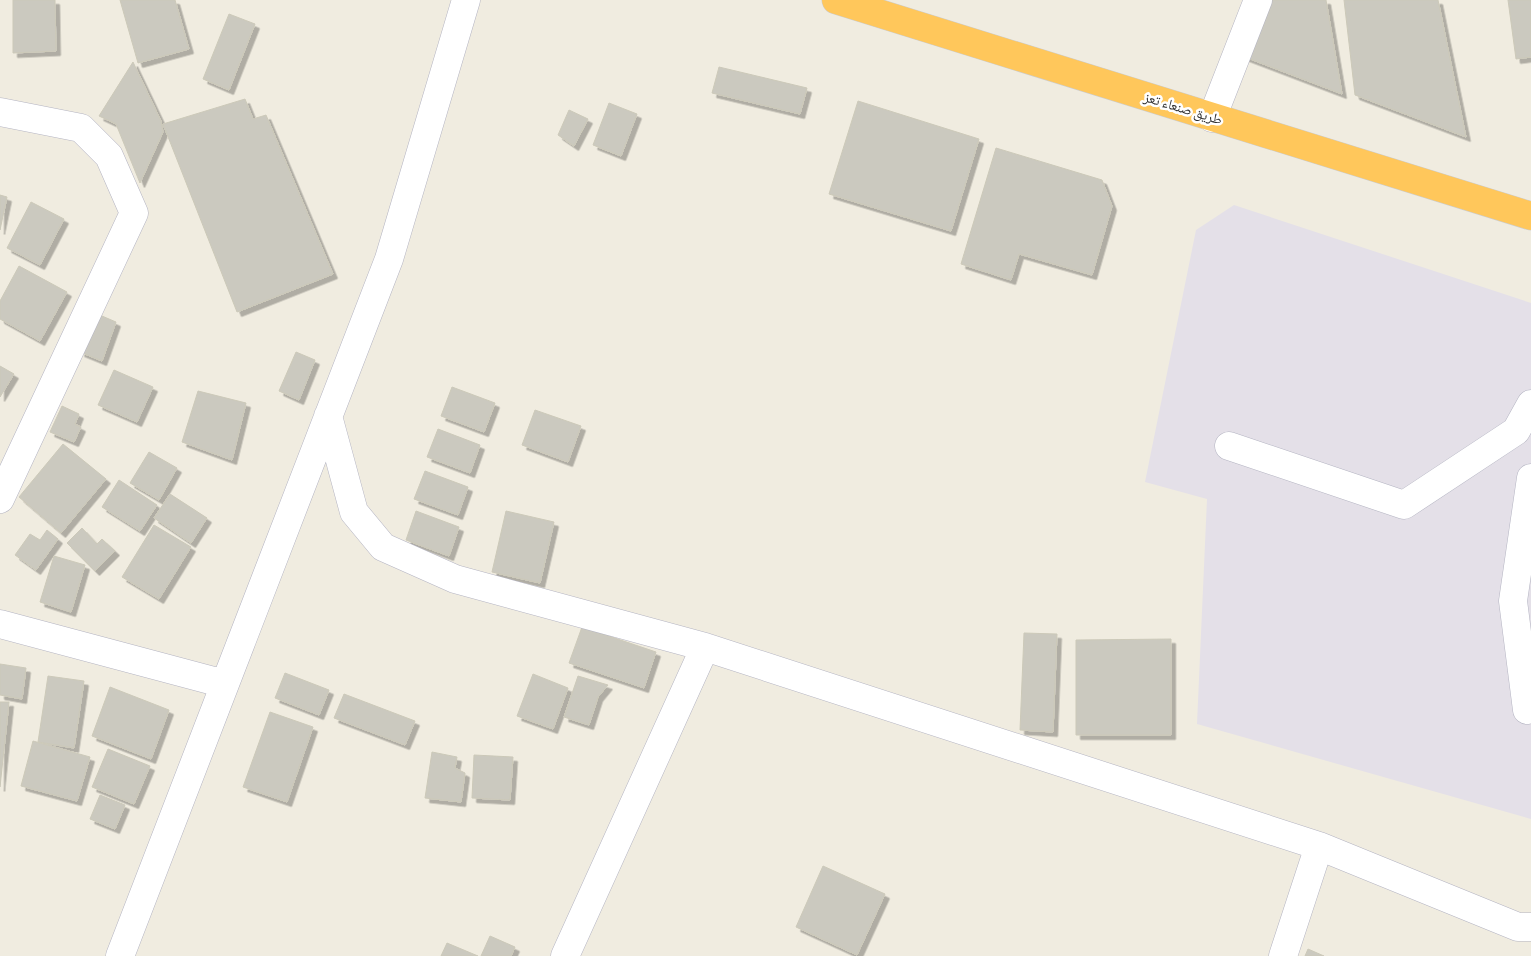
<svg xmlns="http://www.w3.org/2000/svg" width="1531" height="956" viewBox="0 0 1531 956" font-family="'Source Sans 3','Noto Naskh Arabic',sans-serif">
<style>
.industrial{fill:#e4e0e8}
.building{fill:#cbc9bf;stroke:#ccc9b9;filter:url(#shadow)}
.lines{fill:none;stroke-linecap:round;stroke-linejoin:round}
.minor-casing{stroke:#b4b4c2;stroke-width:29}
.highway-casing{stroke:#cdcdcd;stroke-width:29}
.minor{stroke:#fff;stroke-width:28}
.highway{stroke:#ffc75b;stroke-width:28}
.labels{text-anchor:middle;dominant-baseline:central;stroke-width:5;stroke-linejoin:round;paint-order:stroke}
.street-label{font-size:14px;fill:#2e2e2e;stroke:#fff}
</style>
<defs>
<filter id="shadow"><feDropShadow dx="4.5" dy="4.5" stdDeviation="0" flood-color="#0004"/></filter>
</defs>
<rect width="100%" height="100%" fill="#f0ece0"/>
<path class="industrial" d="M1234 205 1531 303V819L1197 724 1207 499 1145 482 1196 230Z"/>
<path class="building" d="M13 0H55L56 51 13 53Z
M120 0H175L189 49 138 63Z
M1258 0H1326L1342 94 1237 54Z
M1344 0H1438L1466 137 1355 95Z
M1508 0H1531V57L1516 59Z
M229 14 255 24 229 90 203 79Z
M133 62 161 121 163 132 140 183 116 124 99 116Z
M719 67 807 88 800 114 712 93Z
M245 99 253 119 266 115 333 274 237 312 163 124Z
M858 101 979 139 951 231 829 194Z
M609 103 637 114 621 156 593 145Z
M569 110 588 119 574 146 558 135Z
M996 148 1102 180 1112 206 1092 275 1019 254 1011 280 961 264Z
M0 195 7 197 0 230Z
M31 202 64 219 40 265 7 248Z
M19 266 67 292 40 341 0 319V301Z
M95 313 116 322 102 361 80 352Z
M296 352 315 360 299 400 279 391Z
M0 366 14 374 0 397Z
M114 370 153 387 137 422 98 405Z
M452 387 495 403 484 432 441 416Z
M198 391 246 403 232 460 182 442Z
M62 406 79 414 75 424 81 427 74 442 50 432Z
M535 410 581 426 568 462 522 445Z
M438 429 480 445 470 473 427 457Z
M63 444 106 479 61 533 19 497Z
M149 452 177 468 159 500 130 483Z
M425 471 468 487 458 515 414 499Z
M119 480 157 505 140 531 102 507Z
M170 494 207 518 191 543 154 518Z
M416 511 459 527 449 556 406 540Z
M506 511 554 522 540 583 492 572Z
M154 525 191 547 159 599 122 577Z
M82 528 97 544 102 539 115 551 95 571 67 543Z
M47 530 58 539 36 570 15 555 30 534 40 540Z
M54 556 85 565 71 612 40 602Z
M582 627 656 652 644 688 569 663Z
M1024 633 1057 634 1053 732 1020 730Z
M1171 639V735H1076V640Z
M0 664 26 668 22 699 0 695Z
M285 673 329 690 319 715 275 698Z
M533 674 568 688 553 729 517 716Z
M48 676 84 681 74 748 38 742Z
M578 676 608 685 598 697 589 725 564 717Z
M110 687 169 710 151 759 92 736Z
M344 694 415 721 405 745 334 718Z
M0 702H9L0 787Z
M270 712 313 727 287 802 243 787Z
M33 741 90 757 77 801 21 786Z
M108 749 150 766 134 804 92 787Z
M432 752 457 757 455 768 465 773 461 802 425 798Z
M474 755 513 757 510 800 472 798Z
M100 795 125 805 115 829 90 819Z
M823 866 885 894 857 955 796 927Z
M490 936 515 947 511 956H481Z
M447 943 478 956H441Z
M1308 949 1324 956H1305Z"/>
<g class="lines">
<defs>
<path id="minor" d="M0 112 81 128 109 156 134 213 0 499
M1212 118 1258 0
M328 416 354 512 383 547 455 579 705 647 1319 846 1518 927H1531
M1229 446 1404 505 1516 431 1531 404
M0 624 225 684
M1527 710 1513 601 1531 478
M120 956 389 259 466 0
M565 956 705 647
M1283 956 1319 846"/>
<path id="highway" d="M836 0 1531 216"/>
</defs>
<use href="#minor" class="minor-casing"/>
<use href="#highway" class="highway-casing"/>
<use href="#minor" class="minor"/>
<use href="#highway" class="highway"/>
</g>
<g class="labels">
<g class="street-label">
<text transform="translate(1183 109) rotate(17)">طريق صنعاء تعز</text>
</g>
</g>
</svg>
